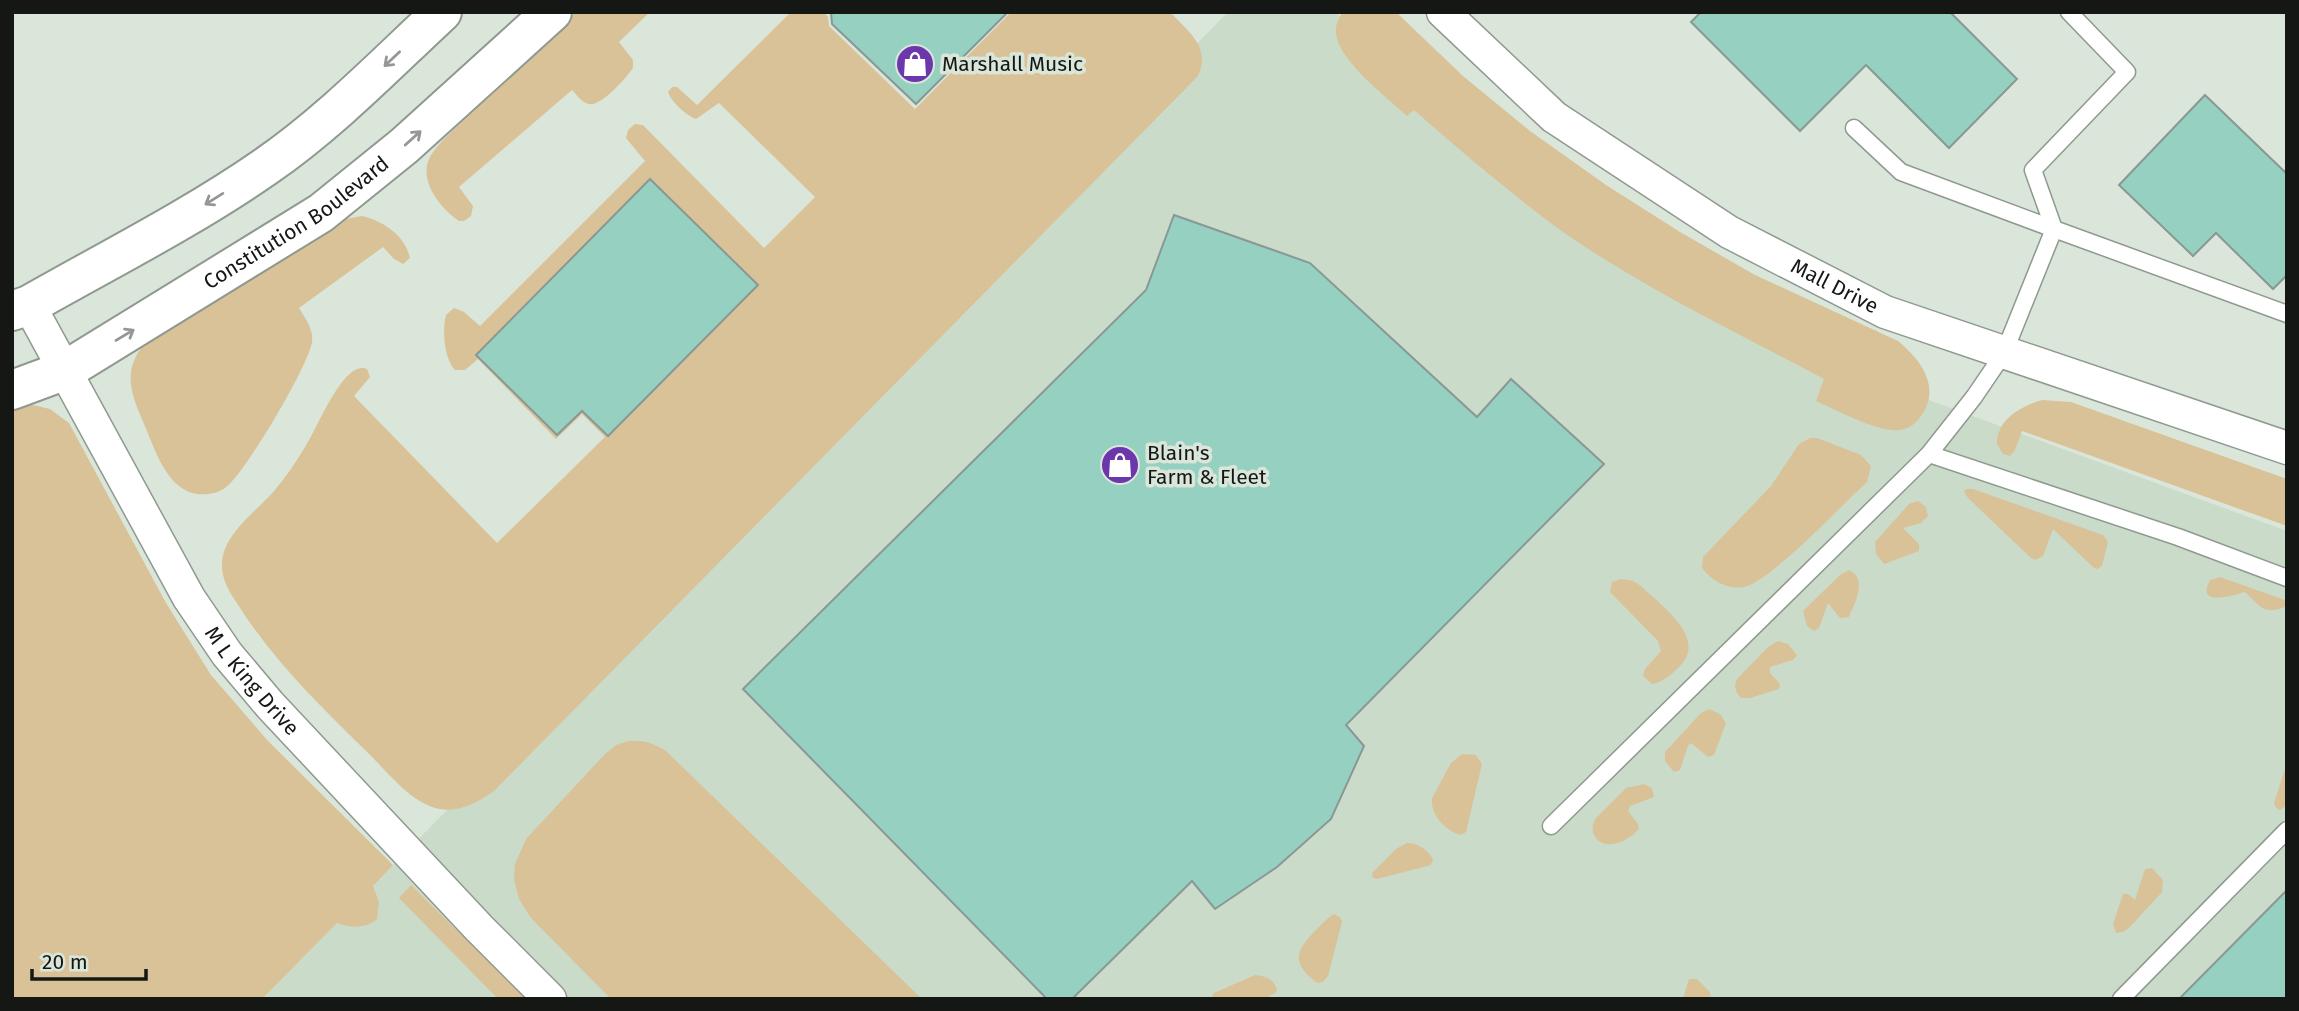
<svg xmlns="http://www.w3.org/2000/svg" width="2299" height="1011" viewBox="0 0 2299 1011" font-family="'Fira Sans',sans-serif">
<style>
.built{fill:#cadbca}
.green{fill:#d9c297}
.building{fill:#95d0c1;stroke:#899894;stroke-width:2}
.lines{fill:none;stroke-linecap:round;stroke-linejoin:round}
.service-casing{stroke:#8f998f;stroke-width:19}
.minor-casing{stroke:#8f998f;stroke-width:35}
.tertiary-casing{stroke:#8f998f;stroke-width:42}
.service{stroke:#fff;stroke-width:16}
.minor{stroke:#fff;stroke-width:32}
.tertiary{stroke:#fff;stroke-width:38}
.oneway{stroke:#959795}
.labels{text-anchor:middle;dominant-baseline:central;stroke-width:7;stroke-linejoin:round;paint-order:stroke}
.poi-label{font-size:21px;fill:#141714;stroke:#dbe6db;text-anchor:start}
.street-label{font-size:21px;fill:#141714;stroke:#dbe6db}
</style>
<rect width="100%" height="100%" fill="#dbe6db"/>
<path class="built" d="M1228 12H1336L1397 80 1817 359 2287 531V999H262Z"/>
<path class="green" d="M576 12H650L619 42 633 60V68C627 77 601 107 589 104 582 103 576 94 572 90L459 187 473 206 471 216 464 221H459C441 209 419 182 429 159 432 152 438 146 443 140Z
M791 12H824L828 17 829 26 915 109 1011 12H1170C1189 32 1211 47 1198 76L494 791C477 803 457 814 435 808 407 799 386 770 366 751 321 707 277 664 242 611 234 598 223 585 222 568 220 536 255 513 274 491 286 477 296 462 305 447 316 431 344 358 367 369L370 377 354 396 497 543 605 437 582 414 556 439 478 359 465 370H455C444 359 442 329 446 315L454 308 464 312 480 326 645 161 626 138 628 130 635 124 643 125 764 248 815 197 719 103 696 119C686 115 672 103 668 92L672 87H677L697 105Z
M1342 12H1396L1463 76 1530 131 1606 185 1680 232 1755 275 1898 341C1920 359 1942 387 1921 416 1916 424 1908 429 1899 430 1876 432 1837 410 1816 401L1824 379C1736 332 1645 289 1563 232 1511 194 1462 152 1414 110L1407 116C1387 97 1338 61 1336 33 1335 25 1339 19 1342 12Z
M362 216C383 221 405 235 410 258L403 264 394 259 383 247 299 308C305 318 314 330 312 342 309 365 244 475 225 488 215 495 200 496 189 492 162 481 152 440 141 417 129 389 124 368 145 343L340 220Z
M2042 400 2071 402 2287 479V526L2022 431 2015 450 2010 456 2003 454 1997 444C1996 420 2021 406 2042 400Z
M29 404 50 409 69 423 166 603 211 675 268 741 393 865 373 886 379 902 377 919C365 929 351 928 337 923L262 999H12V406Z
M1810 438H1817L1861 455 1871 466 1867 482C1843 504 1771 581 1744 587 1727 590 1712 581 1702 568L1703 557 1771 486 1799 444Z
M1966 489H1973L2103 535 2108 542 2102 566 2097 569 2094 568 2053 529 2043 556 2035 560 2031 558 1968 498 1964 492Z
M1918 501 1926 507 1928 516 1921 523 1903 528 1919 544V551L1884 564 1876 554 1875 542 1909 504Z
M1849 570C1868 579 1855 602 1849 617L1840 618 1828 603 1819 628 1814 631 1807 626 1803 611 1840 575Z
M2220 577 2285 600 2287 606C2264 616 2261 607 2245 592 2233 595 2195 608 2210 580Z
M1621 579 1633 581 1641 586C1660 605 1708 637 1680 666 1671 675 1665 681 1652 684L1643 676 1645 669 1661 651 1658 641 1610 592 1612 582Z
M1778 641 1788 644 1797 655 1793 660 1770 667V673L1780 684 1779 689 1750 698H1741C1735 692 1733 685 1738 678L1768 647Z
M1709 709 1720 714 1726 723 1714 755 1708 757 1691 743 1688 746 1680 770 1674 772 1665 761V752L1701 713Z
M629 741C644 740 653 743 666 751L922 999H611L531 918 519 899 514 880 515 864 526 839 604 755 616 745Z
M1462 754 1476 755 1482 764 1466 832 1461 835C1446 831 1430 815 1432 798L1451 763Z
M2285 769H2287V805L2280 810 2276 808 2274 803Z
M1644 784 1652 788 1654 797 1630 806 1628 811 1638 824 1639 829C1632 836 1623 843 1613 844 1597 847 1587 831 1596 818L1626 788Z
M1407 843C1418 843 1428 849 1433 860L1431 865 1377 879 1373 878 1372 873 1396 849Z
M2152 868 2163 880 2162 892 2129 928 2123 932 2116 933 2113 924 2123 894H2128L2135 900 2145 869Z
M411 885 526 999H498L399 898Z
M1334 914 1340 917 1342 922 1328 976 1323 982 1317 983C1294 965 1293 954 1313 933 1320 926 1326 919 1334 914Z
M1255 975C1265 976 1275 979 1277 991 1266 1004 1227 999 1210 999L1214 993Z
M1689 979H1697L1710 992 1711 999H1683Z"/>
<path class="building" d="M831 12H1008L916 104 832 24Z
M1701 12H1950L2017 79 1949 148 1866 65 1800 131 1691 22Z
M2205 95 2287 174V275L2273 289 2216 233 2193 256 2119 185Z
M650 179 758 285 608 436 582 411 557 435 476 355Z
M1174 215 1310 263 1477 417 1511 379 1604 464 1346 725 1364 746 1331 819 1277 867 1215 909 1192 881 1072 999H1047L743 689 1146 290Z
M2287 890V999H2179Z"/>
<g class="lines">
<defs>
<path id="service" d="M1854 128 1901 172 2054 229
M2054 229 2033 170 2127 72 2069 12
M2287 314 2054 229 2004 353 1974 397 1929 454 2178 537 2287 578
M1551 826 1929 454
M2121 999 2287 830"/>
<g id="minor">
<path id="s1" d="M1443 12 1554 117 1729 232 1885 312 2287 448"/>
<path id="s2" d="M29 305 189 598 227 654 270 705 479 928 550 999"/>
</g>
<g id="tertiary">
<path d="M12 311 29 305C108 260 190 219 265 167 329 123 385 65 442 12"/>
<path id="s3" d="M12 390 66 370 321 213 404 146 552 12"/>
</g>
</defs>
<use href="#service" class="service-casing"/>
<use href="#minor" class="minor-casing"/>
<use href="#tertiary" class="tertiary-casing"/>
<use href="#service" class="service"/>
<use href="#minor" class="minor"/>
<use href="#tertiary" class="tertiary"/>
</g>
<defs><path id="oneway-shaft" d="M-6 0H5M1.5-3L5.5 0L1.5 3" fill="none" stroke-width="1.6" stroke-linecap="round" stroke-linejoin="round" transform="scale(1.75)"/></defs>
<g class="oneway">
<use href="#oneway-shaft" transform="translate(392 59) rotate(137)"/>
<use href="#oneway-shaft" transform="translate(413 138) rotate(-42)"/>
<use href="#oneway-shaft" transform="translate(214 199) rotate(148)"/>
<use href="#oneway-shaft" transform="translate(125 335) rotate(-31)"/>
</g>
<defs>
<symbol id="shop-disc" viewBox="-11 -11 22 22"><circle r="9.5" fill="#6c36ac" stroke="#dbe6db"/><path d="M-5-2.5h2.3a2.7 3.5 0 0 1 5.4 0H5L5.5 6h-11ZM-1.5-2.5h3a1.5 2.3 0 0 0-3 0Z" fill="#fff"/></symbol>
</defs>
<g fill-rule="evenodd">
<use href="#shop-disc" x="893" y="42" width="44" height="44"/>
<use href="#shop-disc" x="1098" y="443" width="44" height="44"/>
</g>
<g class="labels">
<g class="poi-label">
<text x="942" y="64">Marshall Music</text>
<text x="1147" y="453">Blain's<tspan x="1147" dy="24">Farm &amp; Fleet</tspan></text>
</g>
<g class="street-label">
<text stroke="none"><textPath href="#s3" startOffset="331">Constitution Boulevard</textPath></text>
<text stroke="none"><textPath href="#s1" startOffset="481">Mall Drive</textPath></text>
<text stroke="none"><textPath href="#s2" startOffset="438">M L King Drive</textPath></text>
</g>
</g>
<rect width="2299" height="1011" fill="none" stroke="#141714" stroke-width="28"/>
<path d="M32 969v10h114v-10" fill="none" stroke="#141714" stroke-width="3.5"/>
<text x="42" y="969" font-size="21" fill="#141714" stroke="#dbe6db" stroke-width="5" paint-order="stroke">20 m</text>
</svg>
